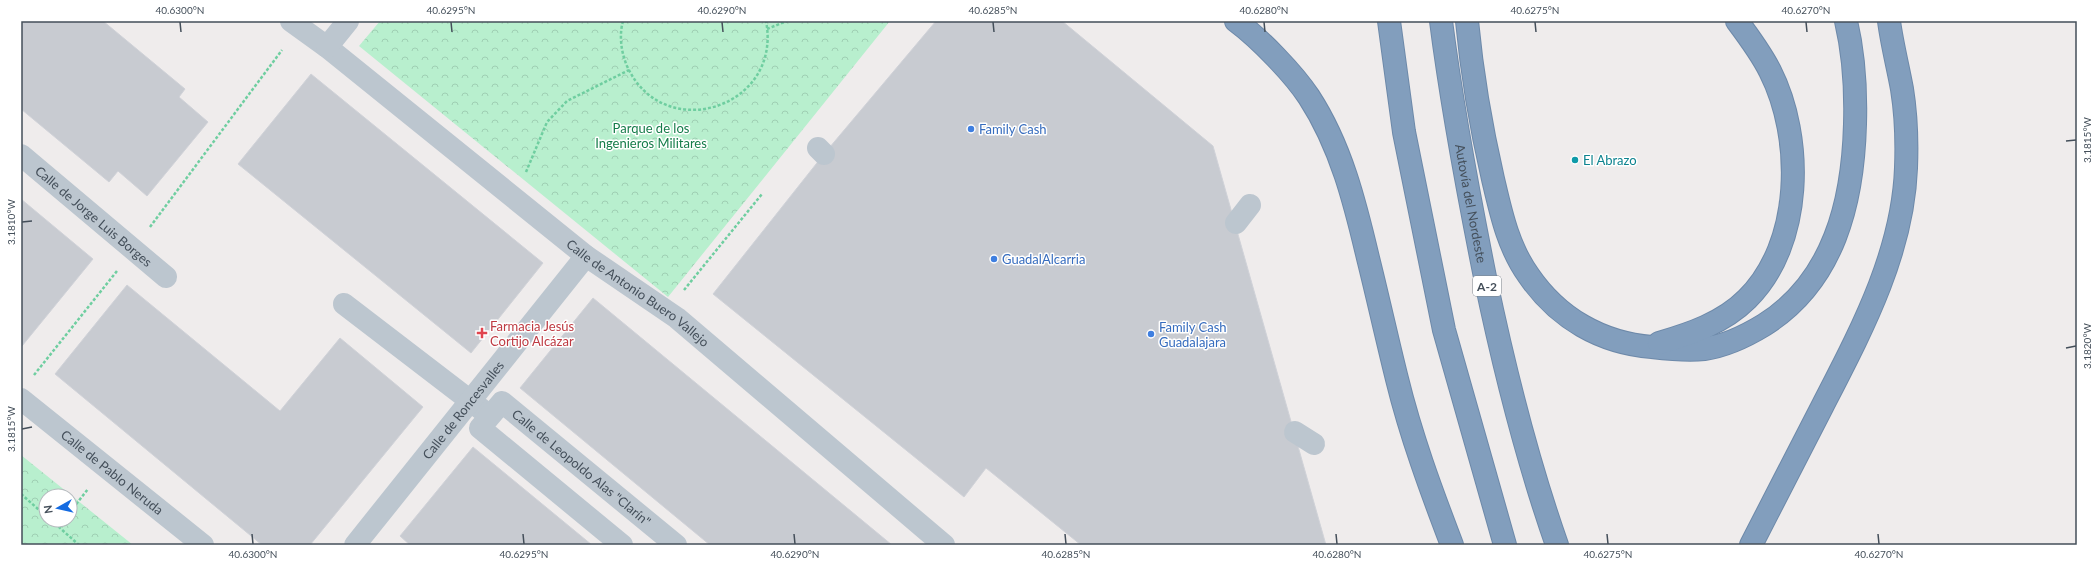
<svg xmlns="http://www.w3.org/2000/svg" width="2098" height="566" viewBox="0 0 2098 566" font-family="Lato,sans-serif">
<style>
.forest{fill:url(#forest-crowns);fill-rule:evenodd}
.building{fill:#c8cbd1;stroke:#d0d2d8}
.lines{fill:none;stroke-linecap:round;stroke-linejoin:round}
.highway-casing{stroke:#6d89a9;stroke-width:24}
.path{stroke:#6fcea0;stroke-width:2.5;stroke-dasharray:3 2;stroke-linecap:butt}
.minor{stroke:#bcc6cf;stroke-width:22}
.highway{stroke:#829ebd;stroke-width:22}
.ticks{fill:none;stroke:#444f5a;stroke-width:1.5}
.shop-dot{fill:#3f7fe0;stroke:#fff;stroke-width:1.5}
.culture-dot{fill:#0f9aa8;stroke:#fff;stroke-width:1.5}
.health-dot{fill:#e0444e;stroke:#fff;stroke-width:1.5}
.labels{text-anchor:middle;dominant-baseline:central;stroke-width:3;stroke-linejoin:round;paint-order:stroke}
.shield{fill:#fff;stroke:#7c848c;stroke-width:1}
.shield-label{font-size:12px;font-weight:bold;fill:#444f5a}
.park-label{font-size:13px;fill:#147c49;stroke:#fff}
.shop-label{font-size:13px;fill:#366cbe;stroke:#fff;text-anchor:start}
.culture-label{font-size:13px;fill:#0d838f;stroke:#fff;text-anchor:start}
.street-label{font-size:13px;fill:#444f5a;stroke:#fff}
.health-label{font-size:13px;fill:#be3a42;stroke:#fff;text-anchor:start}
.neatline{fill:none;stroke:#444f5a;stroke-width:1.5}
.ticks-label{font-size:10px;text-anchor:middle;fill:#444f5a}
</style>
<defs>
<pattern id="forest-crowns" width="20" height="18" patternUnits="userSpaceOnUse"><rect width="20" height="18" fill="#b8efce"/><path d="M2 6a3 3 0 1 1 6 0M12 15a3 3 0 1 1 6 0" fill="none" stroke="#9fcfb3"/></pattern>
</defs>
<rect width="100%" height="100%" fill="#efecec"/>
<path class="forest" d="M380 21H890L668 297 359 46Z
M21 455 133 545H21ZM46 496H70V520H46Z"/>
<path class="building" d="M21 21H103L185 89 179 97 208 122 147 196 118 171 109 182 21 109Z
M936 21H1062L1213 146 1326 545H1081L986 468 964 497 713 294 824 154Z
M311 74 543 263 471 353 238 164Z
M21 199 93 259 22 346H21Z
M127 285 280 411 340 338 423 407 310 545H262L55 374Z
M593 298 892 545H710L520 388Z
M473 447 592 545H410L400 536Z"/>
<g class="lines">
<defs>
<g id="highway">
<path d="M1236 21C1260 39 1293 73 1309 97 1341 146 1355 203 1368 258 1378 298 1387 339 1397 379 1411 436 1431 490 1452 545"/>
<path d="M1389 21 1404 132 1444 330 1505 545"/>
<path id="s6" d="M1441 21C1452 107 1468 192 1485 277 1504 368 1526 457 1557 545"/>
<path d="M1467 21C1472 74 1481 127 1493 179 1501 213 1508 247 1529 276 1558 318 1601 343 1652 347 1669 349 1687 351 1704 349 1725 346 1746 336 1764 325 1834 281 1853 202 1855 124 1856 90 1854 55 1846 21"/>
<path d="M1659 343C1690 334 1723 323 1747 299 1803 244 1804 138 1770 71 1761 53 1749 37 1737 21"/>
<path d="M1751 545C1775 499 1799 452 1823 405 1861 331 1903 253 1906 168 1907 143 1906 114 1902 89 1898 67 1892 44 1889 21"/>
</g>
</defs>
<use href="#highway" class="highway-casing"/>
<path class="path" d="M623 21C619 35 621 52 627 66 663 146 783 108 766 21
M767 29 787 21
M526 172 547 122 567 101 629 70
M150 227 282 50
M684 290 762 194
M34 375 117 271
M21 494 46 516
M70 512 88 489
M51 520 79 545
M58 527 64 520"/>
<g class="minor">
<path id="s1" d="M291 21 327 47 586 256 677 318 944 545"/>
<path d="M327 47 348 21"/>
<path d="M818 148 824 154"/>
<path id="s2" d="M21 155 166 277"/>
<path d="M1236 223 1250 205"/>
<path d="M344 304 481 409"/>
<path id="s3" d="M21 399 203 545"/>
<path d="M1295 432 1314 444"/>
<path id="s4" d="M355 545 586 256"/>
<path id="s5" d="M622 545 480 428 502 402 676 545"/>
</g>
<use href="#highway" class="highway"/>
</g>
<path class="ticks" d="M180 22 181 32M451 22 452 32M722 22 723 32M993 22 994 32M1264 22 1265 32M1535 22 1536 32M1806 22 1807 32M2066 141 2076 140M22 222 32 221M2066 348 2076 346M22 429 32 427M252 534 253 544M523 534 524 544M794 534 795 544M1065 534 1066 544M1336 534 1337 544M1607 534 1608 544M1878 534 1879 544"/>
<g class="shop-dot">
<circle cx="971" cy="129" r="4"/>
<circle cx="994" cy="259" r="4"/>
<circle cx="1151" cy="334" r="4"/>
</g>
<circle class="culture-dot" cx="1575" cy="160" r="4"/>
<path class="health-dot" d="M480 327h4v4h4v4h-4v4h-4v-4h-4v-4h4z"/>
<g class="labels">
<rect class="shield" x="1473" y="276" width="28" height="20" rx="3"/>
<g class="shield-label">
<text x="1487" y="286">A-2</text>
</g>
<g class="park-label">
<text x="651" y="128">Parque de los<tspan x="651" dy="15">Ingenieros Militares</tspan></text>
</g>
<g class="shop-label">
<text x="979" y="129">Family Cash</text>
<text x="1002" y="259">GuadalAlcarria</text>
<text x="1159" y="327">Family Cash<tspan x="1159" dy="15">Guadalajara</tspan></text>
</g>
<g class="culture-label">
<text x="1583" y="160">El Abrazo</text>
</g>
<g class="street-label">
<text stroke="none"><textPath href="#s6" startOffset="185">Autovía del Nordeste</textPath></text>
<text stroke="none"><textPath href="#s2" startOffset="95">Calle de Jorge Luis Borges</textPath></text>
<text stroke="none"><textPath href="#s1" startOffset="441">Calle de Antonio Buero Vallejo</textPath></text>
<text stroke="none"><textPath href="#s4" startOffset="173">Calle de Roncesvalles</textPath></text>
<text stroke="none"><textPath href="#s5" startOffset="321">Calle de Leopoldo Alas "Clarín"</textPath></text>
<text stroke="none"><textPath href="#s3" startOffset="117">Calle de Pablo Neruda</textPath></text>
</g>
<g class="health-label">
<text x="490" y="326">Farmacia Jesús<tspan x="490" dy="15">Cortijo Alcázar</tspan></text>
</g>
</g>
<rect width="2098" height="566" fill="none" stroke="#ffffff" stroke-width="44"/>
<g transform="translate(58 508) rotate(262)"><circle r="19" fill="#ffffff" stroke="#b4b9bd"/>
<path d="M0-3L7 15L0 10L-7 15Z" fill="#146be1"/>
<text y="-6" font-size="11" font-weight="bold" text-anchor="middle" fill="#444f5a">N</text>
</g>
<rect x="22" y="22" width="2054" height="522" class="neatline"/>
<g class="ticks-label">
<text x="180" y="14">40.6300°N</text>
<text x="451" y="14">40.6295°N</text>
<text x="722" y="14">40.6290°N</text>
<text x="993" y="14">40.6285°N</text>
<text x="1264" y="14">40.6280°N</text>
<text x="1535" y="14">40.6275°N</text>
<text x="1806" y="14">40.6270°N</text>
<text transform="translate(2087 140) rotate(-90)" y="4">3.1815°W</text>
<text transform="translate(11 222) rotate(-90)" y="4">3.1810°W</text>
<text transform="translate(2087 346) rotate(-90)" y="4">3.1820°W</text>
<text transform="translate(11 429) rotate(-90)" y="4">3.1815°W</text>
<text x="253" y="558">40.6300°N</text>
<text x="524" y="558">40.6295°N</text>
<text x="795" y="558">40.6290°N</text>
<text x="1066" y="558">40.6285°N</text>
<text x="1337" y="558">40.6280°N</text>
<text x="1608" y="558">40.6275°N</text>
<text x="1879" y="558">40.6270°N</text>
</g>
</svg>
